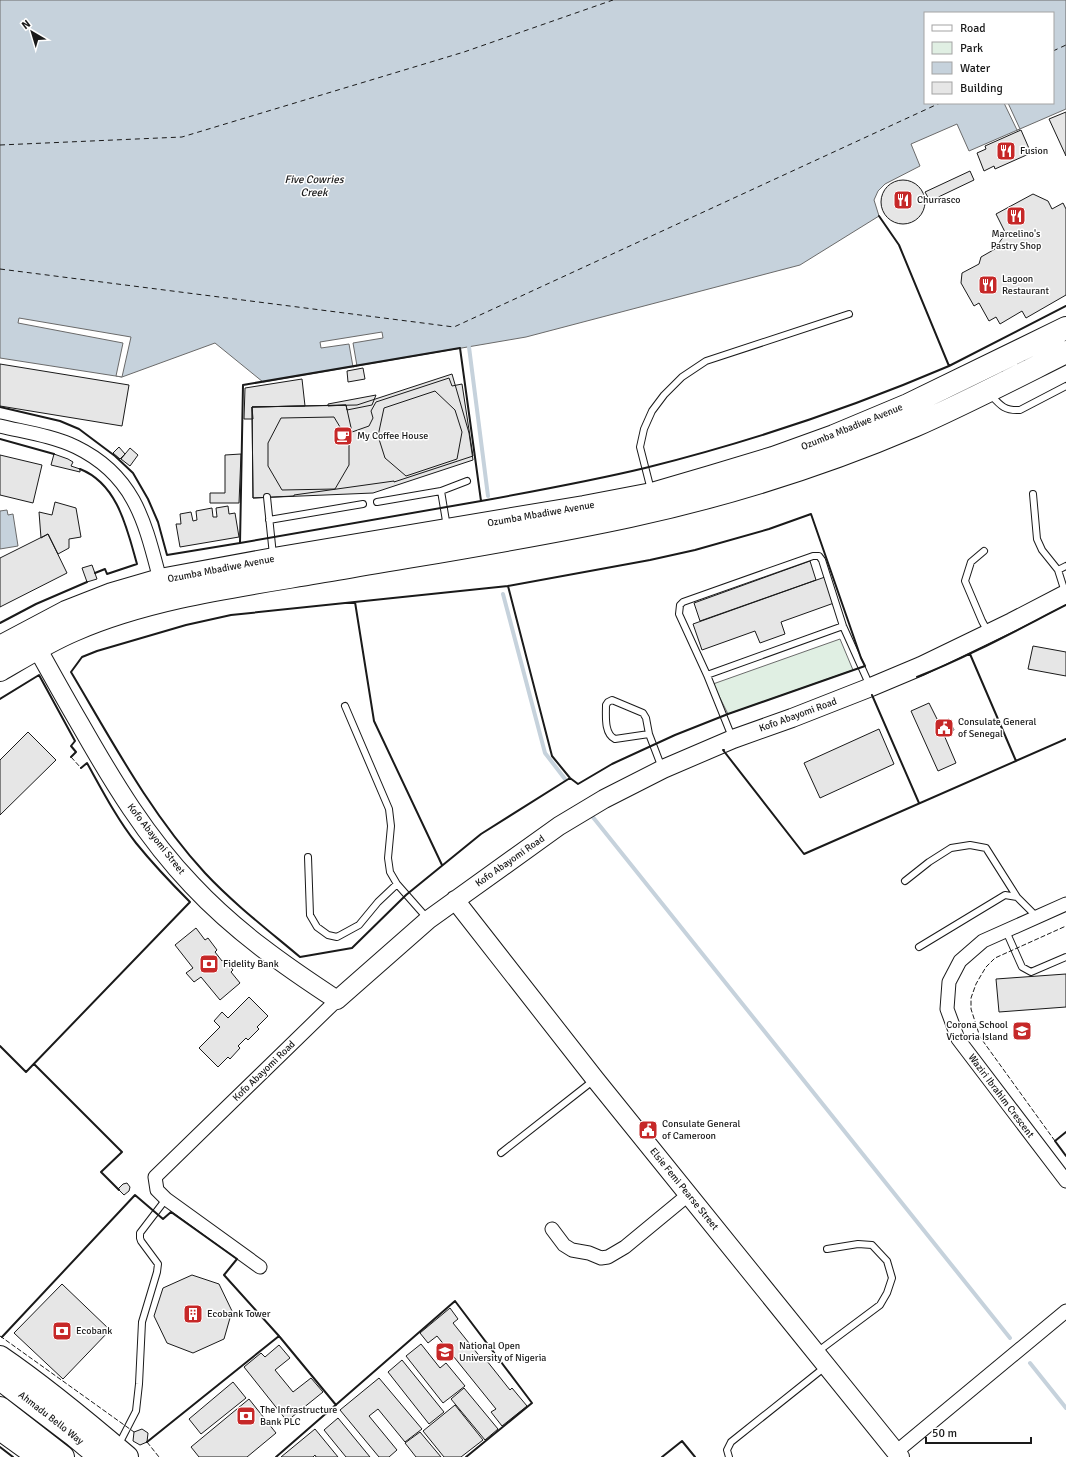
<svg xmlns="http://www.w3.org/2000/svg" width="1066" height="1457" viewBox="0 0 1066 1457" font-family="Signika,sans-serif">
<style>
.green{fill:#e0efe3;stroke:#6a6a6a}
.water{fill:#c6d2dc;stroke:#6a6a6a;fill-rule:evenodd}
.pier{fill:#fff;stroke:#6a6a6a}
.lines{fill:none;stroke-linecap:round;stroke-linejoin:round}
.stream{stroke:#c6d2dc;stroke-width:4}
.ferry{stroke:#1a1a1a;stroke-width:1;stroke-dasharray:5 4;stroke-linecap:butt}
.building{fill:#e6e6e6;stroke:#1a1a1a}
.lane-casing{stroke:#1a1a1a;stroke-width:8}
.street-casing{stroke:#1a1a1a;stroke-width:15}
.secondary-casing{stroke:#1a1a1a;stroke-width:20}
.highway-casing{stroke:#1a1a1a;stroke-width:24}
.lane{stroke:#fff;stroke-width:6}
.street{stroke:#fff;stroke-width:13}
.secondary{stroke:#fff;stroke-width:18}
.highway{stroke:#fff;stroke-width:22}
.fence{stroke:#1a1a1a;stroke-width:1;stroke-dasharray:5 2;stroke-linecap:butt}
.wall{stroke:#1a1a1a;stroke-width:2}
.labels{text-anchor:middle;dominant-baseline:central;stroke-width:3;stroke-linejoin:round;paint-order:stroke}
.poi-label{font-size:10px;fill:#1a1a1a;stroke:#fff;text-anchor:start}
.street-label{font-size:10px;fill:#1a1a1a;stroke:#fff}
.water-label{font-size:11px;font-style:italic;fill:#1a1a1a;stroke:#fff}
</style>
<rect width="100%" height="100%" fill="#fff"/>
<path class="green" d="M840 639 853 670 728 714 713 684Z"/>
<path class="water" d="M0 0H1066V109L969 151 957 124 911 144 920 166 885 184 878 191 874 200 879 216 800 265 526 337 263 382 215 343 122 377 0 358ZM925 13H1053V103H925Z
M7 510 8 515 13 514 18 546 0 549V511Z"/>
<path class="pier" d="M1004 103H1008L1020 129 1017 130Z
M19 318 131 337 122 377 116 376 123 343 18 323Z
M382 332 383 338 353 343 357 366 353 367 349 344 321 348 320 342Z"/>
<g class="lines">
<path class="stream" d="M469 347 488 496
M503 594 545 753 565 779
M592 816 1010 1338
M1030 1363 1066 1408"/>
<path class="ferry" d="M1053 51 1066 45
M0 145 182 137 464 52 613 0
M0 269 454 327 940 103"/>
</g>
<path class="building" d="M1066 112V156L1049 119Z
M1021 130 1031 153 995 169 994 166 984 171 977 153 986 149 985 146Z
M970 171 974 180 930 201 925 192Z
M881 202a22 22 0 1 1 44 0a22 22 0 1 1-44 0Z
M1033 194 1048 201 1052 209 1063 203 1066 209V295L1026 318 1022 311 1000 324 996 317 989 321 979 303 974 306 961 283 962 273 979 264 981 257 995 249 1001 240 1006 234 996 214Z
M0 364 129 385 122 426 0 406Z
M363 368 365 379 348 382 347 371Z
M452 374 469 433 473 460 373 493 253 498 252 407 357 405Z
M449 378 452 386 462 384 473 456 394 482V481L294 495V496L253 498 252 407 346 405 352 432 369 426 373 418 371 411 376 402Z
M302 379 305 406 252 407 253 419H244L245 388Z
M435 391 455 410 462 432 457 459 406 476 385 458 378 436 384 408Z
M376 395 372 405 347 410 346 405 328 406V404Z
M334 417 349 442V465L335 489 282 490 268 466V443L281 418Z
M119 447 125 454 120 459 113 453Z
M130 448 138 455 130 466 121 459Z
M54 454 68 459 73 462 71 466 80 469V472L51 465Z
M241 454 239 503H210V493H225V455Z
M0 455 42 465 33 503 0 495Z
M55 502 76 508 81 537 69 539V548L58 554 48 534 41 538 39 512 52 515Z
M228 506 229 514 235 513 239 537 180 547 176 524H181L180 514 191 512 193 521 197 520 196 511 212 508 213 517H217L216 508Z
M48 534 67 573 0 607V558Z
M810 561 816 580 700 621 694 603Z
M92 565 97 579 87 582 82 568Z
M825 577 834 603 781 622 785 634 760 643 755 631 702 650 693 624Z
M1033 646 1066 652V676L1028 669Z
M929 703 939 723 949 719 954 730 944 735 956 763 938 771 911 711Z
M879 729 894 764 820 798 804 763Z
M28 732 56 760 0 815V760Z
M196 928 205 940 208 938 217 950 215 952 222 961 224 959 233 970 231 972 240 983 220 1000 201 977 194 982 186 973 193 968 175 945Z
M1066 974V1007L999 1012 996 979Z
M249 997 268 1016 257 1027 259 1029 248 1040 246 1038 238 1046 240 1048 230 1059 228 1057 218 1067 199 1048 220 1027 214 1021 222 1012 228 1018Z
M127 1183 130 1187 129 1191 124 1195 118 1189 123 1184Z
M192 1275 219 1284 232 1311 224 1339 193 1353 167 1343 154 1316 163 1288Z
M62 1284 110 1330 63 1379 14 1333Z
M450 1308 458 1319 453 1323 481 1358 483 1356 510 1390 512 1388 527 1406 502 1426 491 1412 496 1409 437 1336 428 1343 420 1333Z
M421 1344 440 1368 446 1363 465 1386 443 1403 406 1356Z
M279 1345 290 1358 275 1370 293 1392 311 1378 323 1392 287 1421 244 1367 261 1353 265 1357Z
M402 1360 444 1412 429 1424 388 1372Z
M379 1378 422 1429 405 1442 378 1409 369 1416 397 1450 389 1457H379L340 1410Z
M233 1382 246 1398 201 1434 189 1419Z
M464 1388 498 1429 485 1440 451 1399Z
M249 1399 276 1433 247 1457H199L191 1447Z
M455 1405 483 1440 461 1457H444L423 1431Z
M338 1418 370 1457H346L324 1430Z
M142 1429 148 1433 147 1442 140 1445 133 1441 134 1432Z
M315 1429 338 1457H316L315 1455 313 1457H281Z
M420 1432 441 1457H416L405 1443Z"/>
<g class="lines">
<defs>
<path id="lane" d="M990 394C1000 405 1004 411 1020 410L1066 386
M651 490 640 447 644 429 652 411 664 395 682 377 706 361 849 314
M441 491 447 527
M1033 494 1037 539 1042 550 1058 570 1065 592
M267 497 273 555
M377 502 441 491 467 481
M269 520 363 504
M984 551 971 562 965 581 982 621 988 632
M1058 570 1066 566
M707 675 843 626
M345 706 389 809 391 826 388 858 390 872 397 884 427 918
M649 734 615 739C604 734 606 716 606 705L608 702 612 700 643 713 646 718 649 734 662 768
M732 737 707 675 679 614 680 605 683 602 813 556H819L822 560 843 626 870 686
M308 857 310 915 317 927 328 935 337 937 359 925 378 902 397 884
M905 881 929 862 951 848 970 845 986 848 1017 897
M1006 931 1022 967 1031 972 1066 957
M919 947 1005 895 1017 897 1037 917
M501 1153 594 1080
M817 1352 880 1305 887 1293 892 1278 887 1261 872 1245 858 1244 827 1249
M118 1446 136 1411 139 1384 142 1322 157 1272 158 1264 141 1241 140 1238V1233L166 1199
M729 1457 727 1450 731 1442 825 1367"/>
<path id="street" d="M0 426C25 432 53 436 76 447 138 477 146 528 162 587
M1066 904 983 941 960 961 949 982 947 1009 958 1039 1066 1181
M552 1229 564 1245 572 1250 589 1253 601 1258 608 1257 625 1247 688 1195
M260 1267 166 1199 157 1190 155 1177 337 1000
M896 1452 1066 1311"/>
<path id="secondary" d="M31 637C47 666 63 695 80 724 113 782 146 837 192 885 235 931 285 966 337 1000L428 920 559 826 604 799 663 769 733 739 792 718 871 687 921 666 1012 622 1066 594
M455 900 595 1079 900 1457"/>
<path id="highway" d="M0 647 66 612 112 594 160 580 274 559 584 507 652 494 710 477 773 458 834 436 908 405 1066 328
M0 670C24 656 48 641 74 630 154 595 251 584 337 569 435 552 533 537 630 516 727 495 823 465 914 426 966 403 1016 377 1066 352
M0 1357C44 1387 86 1422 127 1457
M0 1379 75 1436 100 1457
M0 1408 63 1457
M0 1429 39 1457"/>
</defs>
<use href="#lane" class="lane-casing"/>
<use href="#street" class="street-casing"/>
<use href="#secondary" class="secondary-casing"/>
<use href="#highway" class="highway-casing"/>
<use href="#lane" class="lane"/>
<use href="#street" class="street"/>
<use href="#secondary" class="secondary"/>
<use href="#highway" class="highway"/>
<path class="fence" d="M71 757 81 768
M1055 1141 980 1037 971 1009V998L976 984 980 977 986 967 995 958 1066 926
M0 1336 134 1432
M147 1442 159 1457"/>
<path class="wall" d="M879 216 899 245 949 366 1066 306
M460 348 481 501 240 543 243 385Z
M0 407 60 421 79 429 115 456 133 473 148 499 158 522 167 555 240 543
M0 439 54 454
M80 469C118 484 127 529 137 564L107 574 105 569 95 573
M481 501C536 491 591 481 645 468 749 442 851 408 949 366
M508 586 552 756 570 778 578 784 612 764 675 735 728 714 865 666 861 658 811 514 769 529 695 550 650 560 508 586 231 615 186 625 97 651 82 657 71 672C112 741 150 813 205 873 234 904 268 930 300 957L352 948 406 895 481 834 570 778
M355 602 374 721 442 865
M0 623 36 604 87 582
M970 654 1016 761
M917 677C968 657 1017 630 1066 605
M872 695 919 803
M0 699 39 675 75 741 71 746 76 752 71 757
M724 750H723L804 854 1066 739
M0 1046 26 1072 190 902C171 883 153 864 136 843 117 819 102 790 87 763L81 768
M34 1064 122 1152 101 1172 119 1190
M1066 1132 1055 1141 1066 1156
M2 1337 135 1195 163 1219 171 1212 237 1259 224 1275 279 1336 336 1405
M147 1442 279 1336
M0 1447 13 1457
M276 1457 455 1301 532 1403 466 1457
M662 1457 682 1441 695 1457"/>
</g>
<defs>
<symbol id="restaurant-square" viewBox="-11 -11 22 22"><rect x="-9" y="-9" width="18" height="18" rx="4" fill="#c62828" stroke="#fff"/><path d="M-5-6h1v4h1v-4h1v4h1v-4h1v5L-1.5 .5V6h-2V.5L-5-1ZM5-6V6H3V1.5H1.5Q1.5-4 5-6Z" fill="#fff"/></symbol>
<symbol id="cafe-square" viewBox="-11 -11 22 22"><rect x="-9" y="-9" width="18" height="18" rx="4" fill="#c62828" stroke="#fff"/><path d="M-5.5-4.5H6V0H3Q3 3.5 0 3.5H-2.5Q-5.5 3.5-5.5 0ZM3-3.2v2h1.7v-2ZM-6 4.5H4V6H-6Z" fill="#fff"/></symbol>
<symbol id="civic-square" viewBox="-11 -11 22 22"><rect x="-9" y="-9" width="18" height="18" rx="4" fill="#c62828" stroke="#fff"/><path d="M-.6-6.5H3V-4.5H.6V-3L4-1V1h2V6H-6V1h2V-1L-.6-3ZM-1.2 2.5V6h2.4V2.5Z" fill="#fff"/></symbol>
<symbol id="bank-square" viewBox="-11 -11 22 22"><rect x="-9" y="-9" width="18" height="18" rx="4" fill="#c62828" stroke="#fff"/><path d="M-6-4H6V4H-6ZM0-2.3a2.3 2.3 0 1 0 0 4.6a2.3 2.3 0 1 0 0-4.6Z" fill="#fff"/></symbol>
<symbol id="school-square" viewBox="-11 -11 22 22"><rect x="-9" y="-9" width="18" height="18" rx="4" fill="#c62828" stroke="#fff"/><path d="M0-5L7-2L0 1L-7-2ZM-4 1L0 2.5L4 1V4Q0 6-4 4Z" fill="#fff"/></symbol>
<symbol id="building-square" viewBox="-11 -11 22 22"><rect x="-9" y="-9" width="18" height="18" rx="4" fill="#c62828" stroke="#fff"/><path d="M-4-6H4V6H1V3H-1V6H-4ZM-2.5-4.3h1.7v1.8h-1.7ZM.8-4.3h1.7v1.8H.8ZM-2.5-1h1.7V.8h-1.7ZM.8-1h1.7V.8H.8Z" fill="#fff"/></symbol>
<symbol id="university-square" viewBox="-11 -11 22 22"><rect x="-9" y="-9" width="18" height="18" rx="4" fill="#c62828" stroke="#fff"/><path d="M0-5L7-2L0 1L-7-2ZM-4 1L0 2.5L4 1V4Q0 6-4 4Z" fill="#fff"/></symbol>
</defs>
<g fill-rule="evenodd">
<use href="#restaurant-square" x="995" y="140" width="22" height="22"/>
<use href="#restaurant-square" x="892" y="189" width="22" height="22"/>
<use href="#restaurant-square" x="1005" y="205" width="22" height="22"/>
<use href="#restaurant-square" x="977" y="274" width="22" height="22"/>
<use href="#cafe-square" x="332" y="425" width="22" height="22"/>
<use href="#civic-square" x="933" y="717" width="22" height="22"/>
<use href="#bank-square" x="198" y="953" width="22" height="22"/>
<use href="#school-square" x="1011" y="1020" width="22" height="22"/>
<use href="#civic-square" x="637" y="1119" width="22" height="22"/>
<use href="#building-square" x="182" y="1303" width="22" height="22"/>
<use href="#bank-square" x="51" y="1320" width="22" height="22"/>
<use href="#university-square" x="434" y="1341" width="22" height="22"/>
<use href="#bank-square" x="235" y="1405" width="22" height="22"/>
</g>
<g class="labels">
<g class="poi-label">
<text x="1020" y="151">Fusion</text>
<text x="917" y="200">Churrasco</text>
<text x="1016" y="234" text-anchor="middle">Marcelino's<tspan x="1016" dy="12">Pastry Shop</tspan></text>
<text x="1002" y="279">Lagoon<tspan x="1002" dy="12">Restaurant</tspan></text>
<text x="357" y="436">My Coffee House</text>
<text x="958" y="722">Consulate General<tspan x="958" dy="12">of Senegal</tspan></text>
<text x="223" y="964">Fidelity Bank</text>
<text x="1008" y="1025" text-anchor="end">Corona School<tspan x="1008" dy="12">Victoria Island</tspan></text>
<text x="662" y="1124">Consulate General<tspan x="662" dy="12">of Cameroon</tspan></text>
<text x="207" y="1314">Ecobank Tower</text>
<text x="76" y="1331">Ecobank</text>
<text x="459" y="1346">National Open<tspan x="459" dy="12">University of Nigeria</tspan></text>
<text x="260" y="1410">The Infrastructure<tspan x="260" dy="12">Bank PLC</tspan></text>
</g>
<g class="street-label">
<text transform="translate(852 427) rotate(-22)">Ozumba Mbadiwe Avenue</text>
<text transform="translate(541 514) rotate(-10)">Ozumba Mbadiwe Avenue</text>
<text transform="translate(221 569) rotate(-11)">Ozumba Mbadiwe Avenue</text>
<text transform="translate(798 715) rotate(-20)">Kofo Abayomi Road</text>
<text transform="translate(156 839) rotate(52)">Kofo Abayomi Street</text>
<text transform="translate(510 861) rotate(-35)">Kofo Abayomi Road</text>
<text transform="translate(264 1071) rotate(-44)">Kofo Abayomi Road</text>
<text transform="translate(1001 1096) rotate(53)">Waziri Ibrahim Crescent</text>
<text transform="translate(684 1189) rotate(51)">Elsie Femi Pearse Street</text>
<text transform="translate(51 1418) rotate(38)">Ahmadu Bello Way</text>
</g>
<g class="water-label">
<text x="314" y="179">Five Cowries<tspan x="314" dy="13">Creek</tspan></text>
</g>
</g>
<rect x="924" y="12" width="130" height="92" fill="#ffffff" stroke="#a3a3a3"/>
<rect x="932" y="25" width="20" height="6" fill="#ffffff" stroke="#a3a3a3"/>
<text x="960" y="32" font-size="12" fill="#1a1a1a">Road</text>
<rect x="932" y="42" width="20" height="12" fill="#e0efe3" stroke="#a3a3a3"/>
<text x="960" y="52" font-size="12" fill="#1a1a1a">Park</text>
<rect x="932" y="62" width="20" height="12" fill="#c6d2dc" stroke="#a3a3a3"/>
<text x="960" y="72" font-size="12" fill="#1a1a1a">Water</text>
<rect x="932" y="82" width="20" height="12" fill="#e6e6e6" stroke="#a3a3a3"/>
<text x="960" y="92" font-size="12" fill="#1a1a1a">Building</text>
<g transform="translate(32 32) rotate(322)" stroke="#ffffff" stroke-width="3" paint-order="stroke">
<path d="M0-3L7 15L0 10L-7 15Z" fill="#1a1a1a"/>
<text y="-6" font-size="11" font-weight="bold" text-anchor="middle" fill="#1a1a1a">N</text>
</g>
<path d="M926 1437v6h105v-6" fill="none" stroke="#1a1a1a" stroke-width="2"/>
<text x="932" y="1437" font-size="12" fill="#1a1a1a" stroke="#ffffff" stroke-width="3" paint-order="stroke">50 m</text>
</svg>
